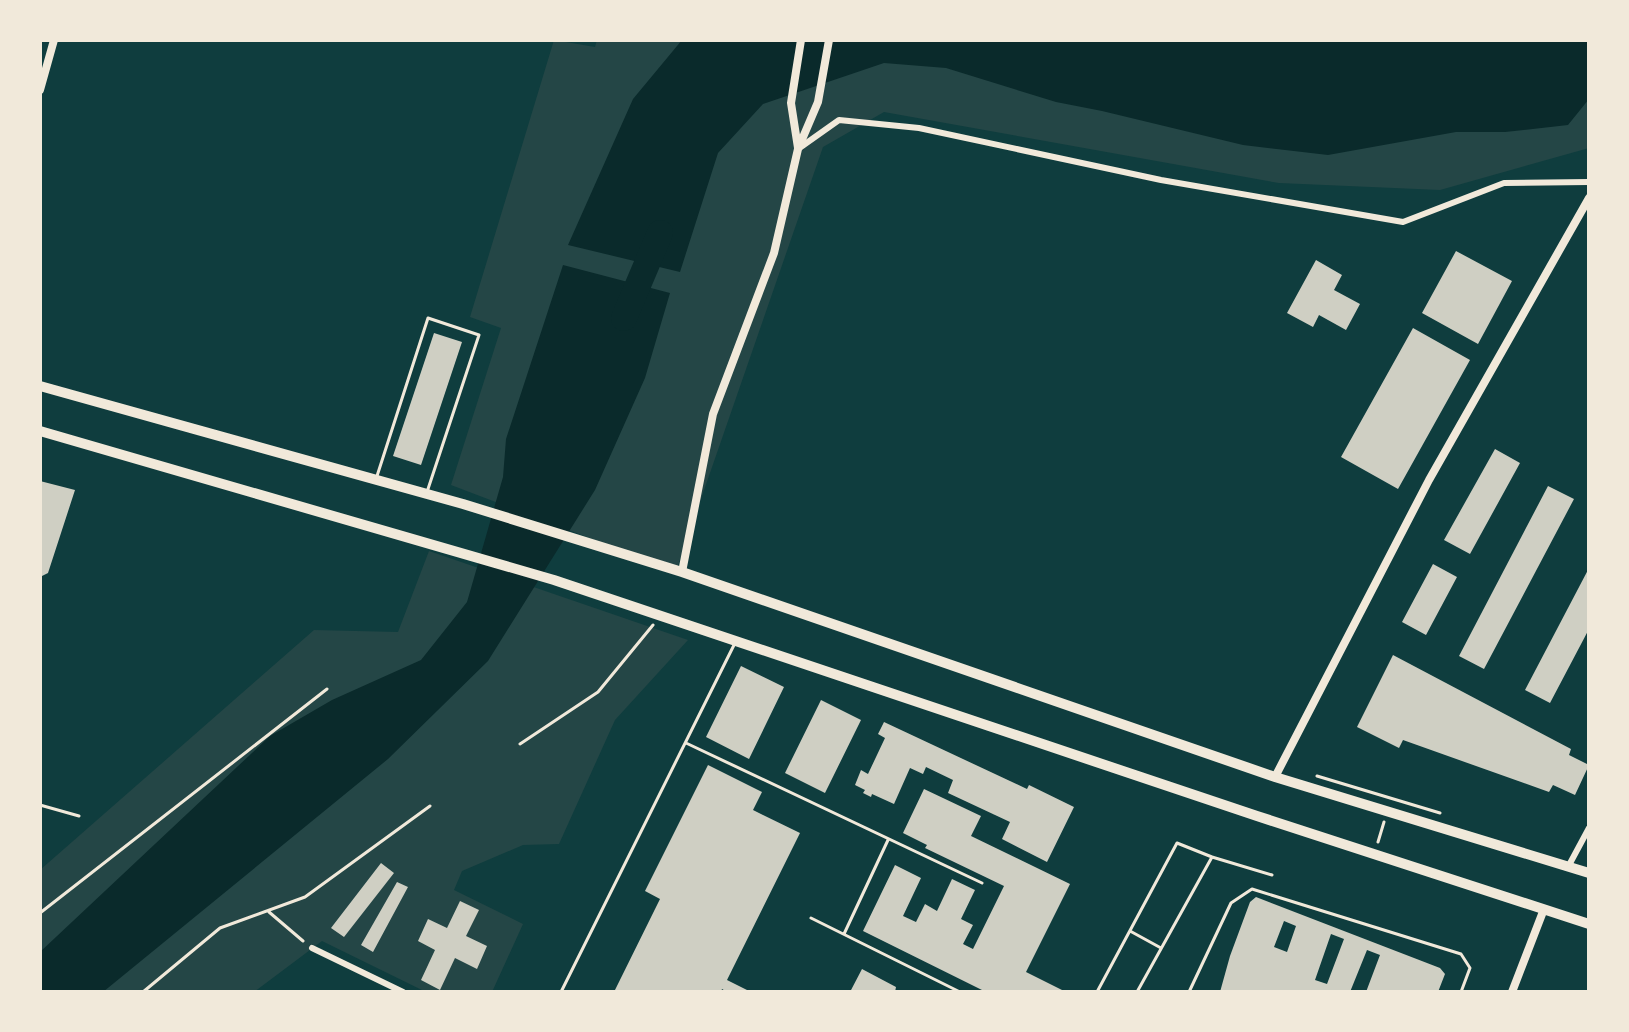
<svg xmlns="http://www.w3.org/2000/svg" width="1629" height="1032" viewBox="0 0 1629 1032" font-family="'Roboto Condensed',sans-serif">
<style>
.green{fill:#244646}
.water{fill:#0a2a2b}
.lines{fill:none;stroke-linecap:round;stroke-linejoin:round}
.river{stroke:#0a2a2b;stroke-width:26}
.building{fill:#cfcfc3;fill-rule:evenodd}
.path{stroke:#f1e9da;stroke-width:3}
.service{stroke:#f1e9da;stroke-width:3}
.minor{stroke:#f1e9da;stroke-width:6}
.tertiary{stroke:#f1e9da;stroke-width:8}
.primary{stroke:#f1e9da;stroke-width:10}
</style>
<rect width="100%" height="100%" fill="#0f3d3e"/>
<path class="green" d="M554 40 595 47 597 40H1589V148L1440 190 1279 183 884 112 823 147 676 571 451 485 501 328 470 317Z
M429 551 688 640 615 720 559 844 523 845 462 871 454 890 523 924 492 992H426L322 941 254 992H40V870L314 630 398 632Z"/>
<path class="water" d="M682 40H1589V99L1568 125 1505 132H1456L1328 155 1243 145 1102 111 1056 102 946 68 884 63 763 104 718 153 680 272 568 245 633 99Z
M563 265 670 293 645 378 595 490 488 661 388 759 103 992H40V952L270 736 332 700 421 660 467 602 503 477 506 439Z"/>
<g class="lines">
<path class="river" d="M624 318 660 233"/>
</g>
<path class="building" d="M1456 251 1512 281 1478 344 1422 313Z
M1316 260 1342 275 1334 290 1360 304 1346 330 1319 315 1313 327 1287 313Z
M1413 328 1470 360 1398 489 1341 457Z
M434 333 462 342 421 465 393 456Z
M1495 449 1520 463 1470 554 1444 540Z
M40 481 75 490 48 573 40 577Z
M1548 486 1574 499 1484 669 1459 656Z
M1433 564 1457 577 1426 635 1402 622Z
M1589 568V629L1550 703 1525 690Z
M1393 655 1571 749 1569 755 1589 765 1575 795 1553 785 1549 792 1403 740 1399 748 1357 727Z
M741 666 784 687 749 759 706 737Z
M821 700 861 720 825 793 785 773Z
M884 722 1027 789 1029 785 1074 807 1047 862 1002 839 1010 822 948 793 953 780 926 767 923 774 910 768 894 804 872 794 871 797 863 793 865 790 855 785 861 770 868 774 885 738 878 734Z
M708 765 762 792 753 810 800 833 727 980 751 992H727L722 989 721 992H614L660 899 645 891Z
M924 789 981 816 971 836 1070 884 1026 972 1066 992H986L863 931 895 865 921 878 903 916 916 922 925 904 937 911 952 879 975 890 961 919 973 925 963 944 973 949 1004 886 925 848 927 845 903 833Z
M381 863 394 873 344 937 331 928Z
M397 882 408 887 373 952 361 945Z
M1256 897 1440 968 1445 974 1438 992H1366L1380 955 1367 950 1350 992H1220L1230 956 1250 902ZM1284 921 1296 926 1287 952 1274 947ZM1331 934 1344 939 1327 984 1315 980Z
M460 901 479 910 466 936 487 946 477 969 455 958 440 990 421 980 435 950 418 941 428 919 447 928Z
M862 969 896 987 895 992H850Z"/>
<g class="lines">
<path class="path" d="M520 744 598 692 653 625
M1317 776 1440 813
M1378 842 1384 822
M269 912 303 941
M40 913 327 689
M143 992 220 928 305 897 430 806"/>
<path class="service" d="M377 476 428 318 479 335 427 492
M686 743 982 883
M40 805 79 816
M1212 857 1272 875
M811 918 960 992
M1130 931 1161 948
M844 934 888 840
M561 992 734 645
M1097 992 1177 843 1212 857 1137 992
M1189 992 1231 903 1252 889 1461 954 1470 968 1461 992"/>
<path class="minor" d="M798 149 839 120 919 128 1161 180 1403 222 1504 183 1589 182
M1568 867 1589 828
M312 948 403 992"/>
<path class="tertiary" d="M40 90 54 40
M798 148 791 103 801 40
M682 572 713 414 774 253 798 149 818 102 829 40
M1275 777 1429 480 1589 198
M1512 992 1544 909"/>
<path class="primary" d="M40 386 463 504 682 572 1275 777 1589 873
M40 431 554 580 1257 816 1589 924"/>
</g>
<rect width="1629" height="1032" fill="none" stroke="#f1e9da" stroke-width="84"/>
</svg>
